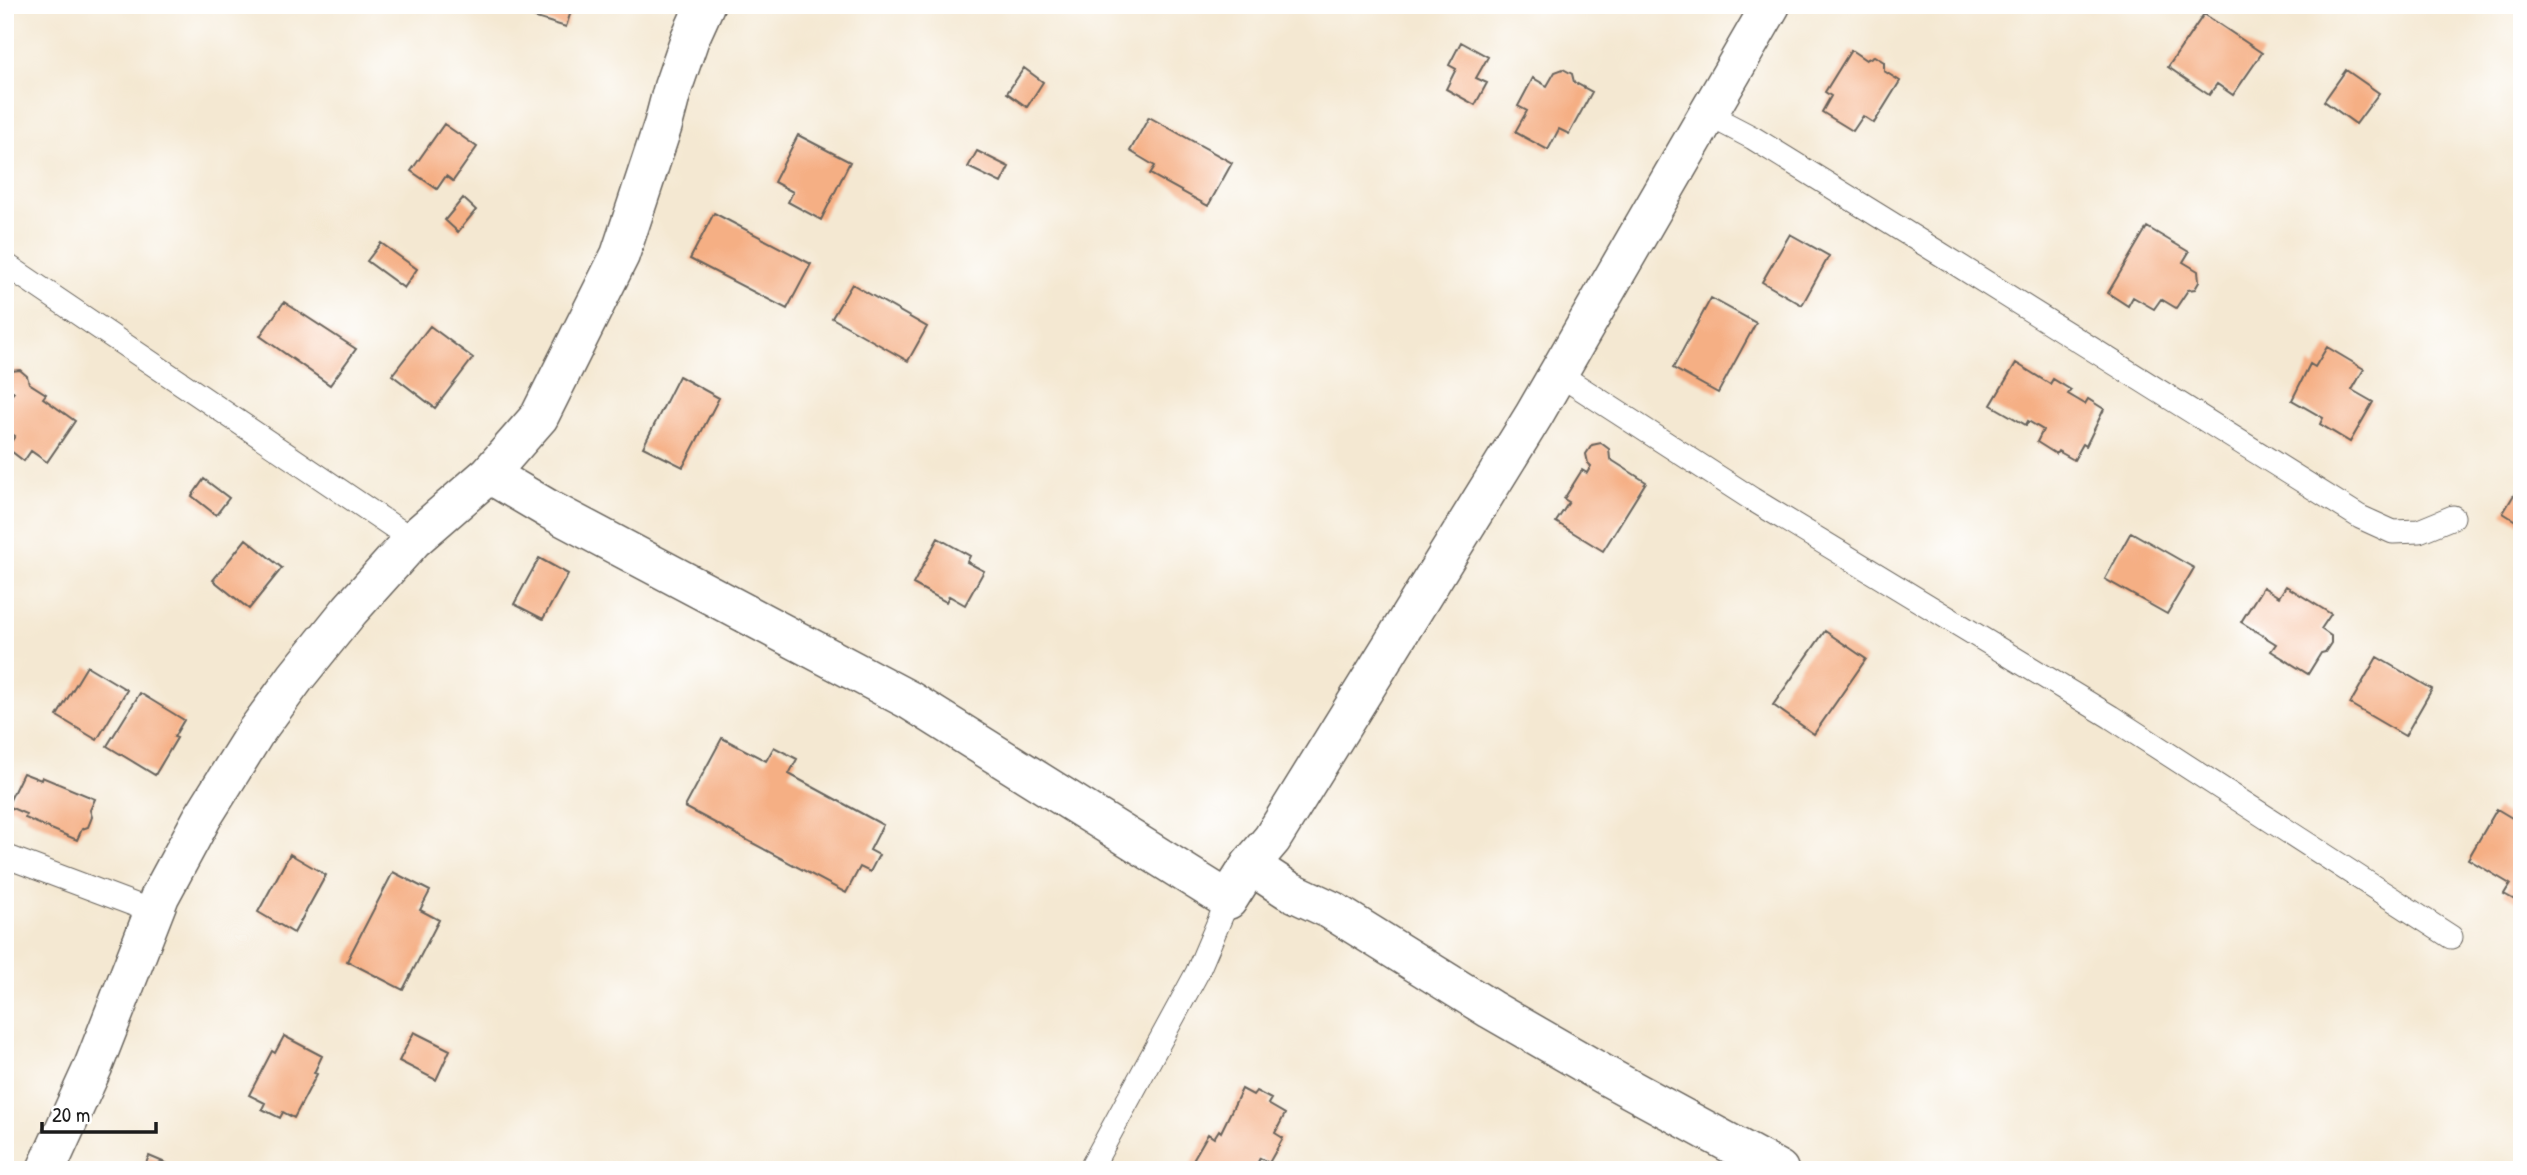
<svg xmlns="http://www.w3.org/2000/svg" width="2527" height="1175" viewBox="0 0 2527 1175" font-family="'Patrick Hand',sans-serif">
<style>
.building{fill:#f5af84}
.lines{fill:none;stroke-linecap:round;stroke-linejoin:round}
.lane-casing{stroke:#68635c;stroke-width:25}
.street-casing{stroke:#68635c;stroke-width:41}
.lane{stroke:#fff;stroke-width:23}
.street{stroke:#fff;stroke-width:38}
</style>
<rect width="100%" height="100%" fill="#fff"/>
<filter id="ink" filterUnits="userSpaceOnUse"><feTurbulence type="fractalNoise" baseFrequency=".0143" numOctaves="2"/><feDisplacementMap in="SourceGraphic" scale="14" xChannelSelector="R" yChannelSelector="G"/><feConvolveMatrix kernelMatrix="1 2 1 2 8 2 1 2 1" color-interpolation-filters="sRGB"/></filter>
<filter id="wash" filterUnits="userSpaceOnUse"><feTurbulence type="fractalNoise" baseFrequency=".00686" numOctaves="4" result="noise"/><feDisplacementMap in="SourceGraphic" scale="28" xChannelSelector="R" yChannelSelector="G"/><feGaussianBlur stdDeviation="1.57" result="paint"/><feColorMatrix in="noise" values="0 0 0 0 0 0 0 0 0 0 0 0 0 0 0 0 0 1.4 0 .05"/><feComposite in="paint" operator="in"/></filter>
<g filter="url(#wash)">
<rect width="100%" height="100%" fill="#f4e8d2"/>
<g id="blocks">
<path class="building" d="M511 5H573L566 27 510 10Z
M2204 14 2262 53 2233 95 2217 84 2209 95 2168 67Z
M1461 42 1488 57 1476 78 1487 83 1475 105 1446 89 1456 69 1449 65Z
M1851 50 1866 60 1874 56 1884 62V71L1900 81 1874 123 1863 116 1853 131 1822 112 1831 96 1825 92Z
M1024 68 1043 82 1027 107 1007 93Z
M1563 69 1572 74 1574 82 1592 92 1569 134 1559 129 1548 150 1515 132 1527 111 1518 106 1533 78 1547 86 1555 72Z
M2346 70 2379 93 2356 124 2324 101Z
M1149 117 1232 163 1208 206 1150 174 1155 166 1130 151Z
M444 124 477 147 453 181 446 176 437 189 411 171Z
M798 135 850 162 821 220 788 202 793 192 774 182Z
M977 151 1009 167 1001 183 968 167Z
M463 198 476 210 458 232 445 220Z
M714 213 811 264 787 309 690 259Z
M2147 227 2189 252 2183 262 2198 271 2199 282 2195 289 2188 290 2176 308 2161 299 2154 309 2133 297 2128 306 2108 293Z
M1790 234 1829 256 1802 305 1762 282Z
M381 243 417 269 404 288 367 261Z
M852 284 927 327 908 361 832 318Z
M1711 298 1756 323 1718 393 1673 368Z
M284 302 356 349 330 385 260 336Z
M430 326 473 358 435 408 392 375Z
M2327 347 2364 369 2352 390 2373 402 2350 442 2320 424 2323 418 2292 400 2310 364 2315 367Z
M2016 363 2050 384 2053 379 2071 390 2068 394 2085 404 2088 399 2104 409 2086 446 2083 444 2074 460 2058 451 2056 454 2037 442 2043 430 2028 421 2026 425 1991 405Z
M20 370 27 376 29 383 46 394 43 398 75 421 47 462 31 451 24 461 7 448 15 436 5 429V403L14 392 7 388 6 379 11 371Z
M679 376 719 398 683 467 643 447Z
M1601 443 1609 449 1610 459 1646 482 1603 551 1556 522 1569 502 1564 499 1582 470 1587 473 1591 466 1588 463 1586 454 1592 445Z
M204 479 229 498 216 515 192 496Z
M2515 493 2522 497V525L2503 513Z
M2131 532 2194 568 2167 614 2105 579Z
M938 538 970 556 967 562 984 571 965 605 949 596 946 602 913 584Z
M246 539 282 568 249 609 213 580Z
M539 558 568 574 543 619 514 604Z
M2286 586 2331 614 2321 629 2331 636V643L2325 652 2321 653 2308 674 2271 651 2276 644 2241 622 2263 587 2279 597Z
M1825 631 1866 659 1814 734 1773 705Z
M2377 657 2432 689 2405 736 2350 704Z
M87 666 127 690 97 740 57 716Z
M140 693 184 720 174 737 177 738 155 775 107 746Z
M722 738 766 761 774 747 797 759 789 774 883 825 870 850 879 855 870 872 860 867 846 893 685 807Z
M23 773 41 780 42 777 95 799 90 810 92 817 88 827 82 829 77 840 25 818 26 814 7 806Z
M2497 809 2522 824V904L2504 894 2510 884 2468 859Z
M290 854 326 875 294 933 258 912Z
M393 872 430 891 420 910 439 920 403 990 347 961Z
M414 1032 450 1050 436 1080 399 1061Z
M284 1036 322 1056 314 1073 317 1074 294 1118 283 1112 280 1118 262 1109 265 1103 249 1095 272 1051 275 1053Z
M1242 1089 1253 1095 1256 1091 1271 1099 1268 1104 1285 1114 1275 1133 1283 1138 1269 1163 1260 1158 1254 1170H1187L1208 1134 1214 1138 1219 1130 1221 1132Z
M149 1156 182 1170H143Z"/>
</g>
</g>
<g filter="url(#ink)">
<use href="#blocks" fill-opacity="0" stroke="#68635c" stroke-width="2"/>
<g class="lines">
<defs>
<path id="lane" d="M1707 114 1753 138 1939 253 2360 517 2393 532 2419 531 2453 517
M5 264 413 540
M1557 373 1752 499 2111 717 2451 937
M5 856 154 912
M1090 1170 1197 973 1228 900"/>
<path id="street" d="M489 474 550 510 909 700 1228 900 1250 865 1272 839 1534 415 1771 5
M1250 865 1288 890 1331 910 1490 1009 1610 1078 1779 1170
M46 1170 93 1067 160 896 202 818 255 733 296 677 350 610 413 540 489 474 539 417 620 255 663 125 673 87 690 38 705 5"/>
</defs>
<use href="#lane" class="lane-casing"/>
<use href="#street" class="street-casing"/>
<use href="#lane" class="lane"/>
<use href="#street" class="street"/>
</g>
</g>
<rect width="2527" height="1175" fill="none" stroke="#fff" stroke-width="28"/>
<path d="M42 1122v10h114v-10" fill="none" stroke="#1c1c1c" stroke-width="3.5"/>
<text x="52" y="1122" font-size="21" fill="#1c1c1c" stroke="#ffffff" stroke-width="5" paint-order="stroke">20 m</text>
</svg>
